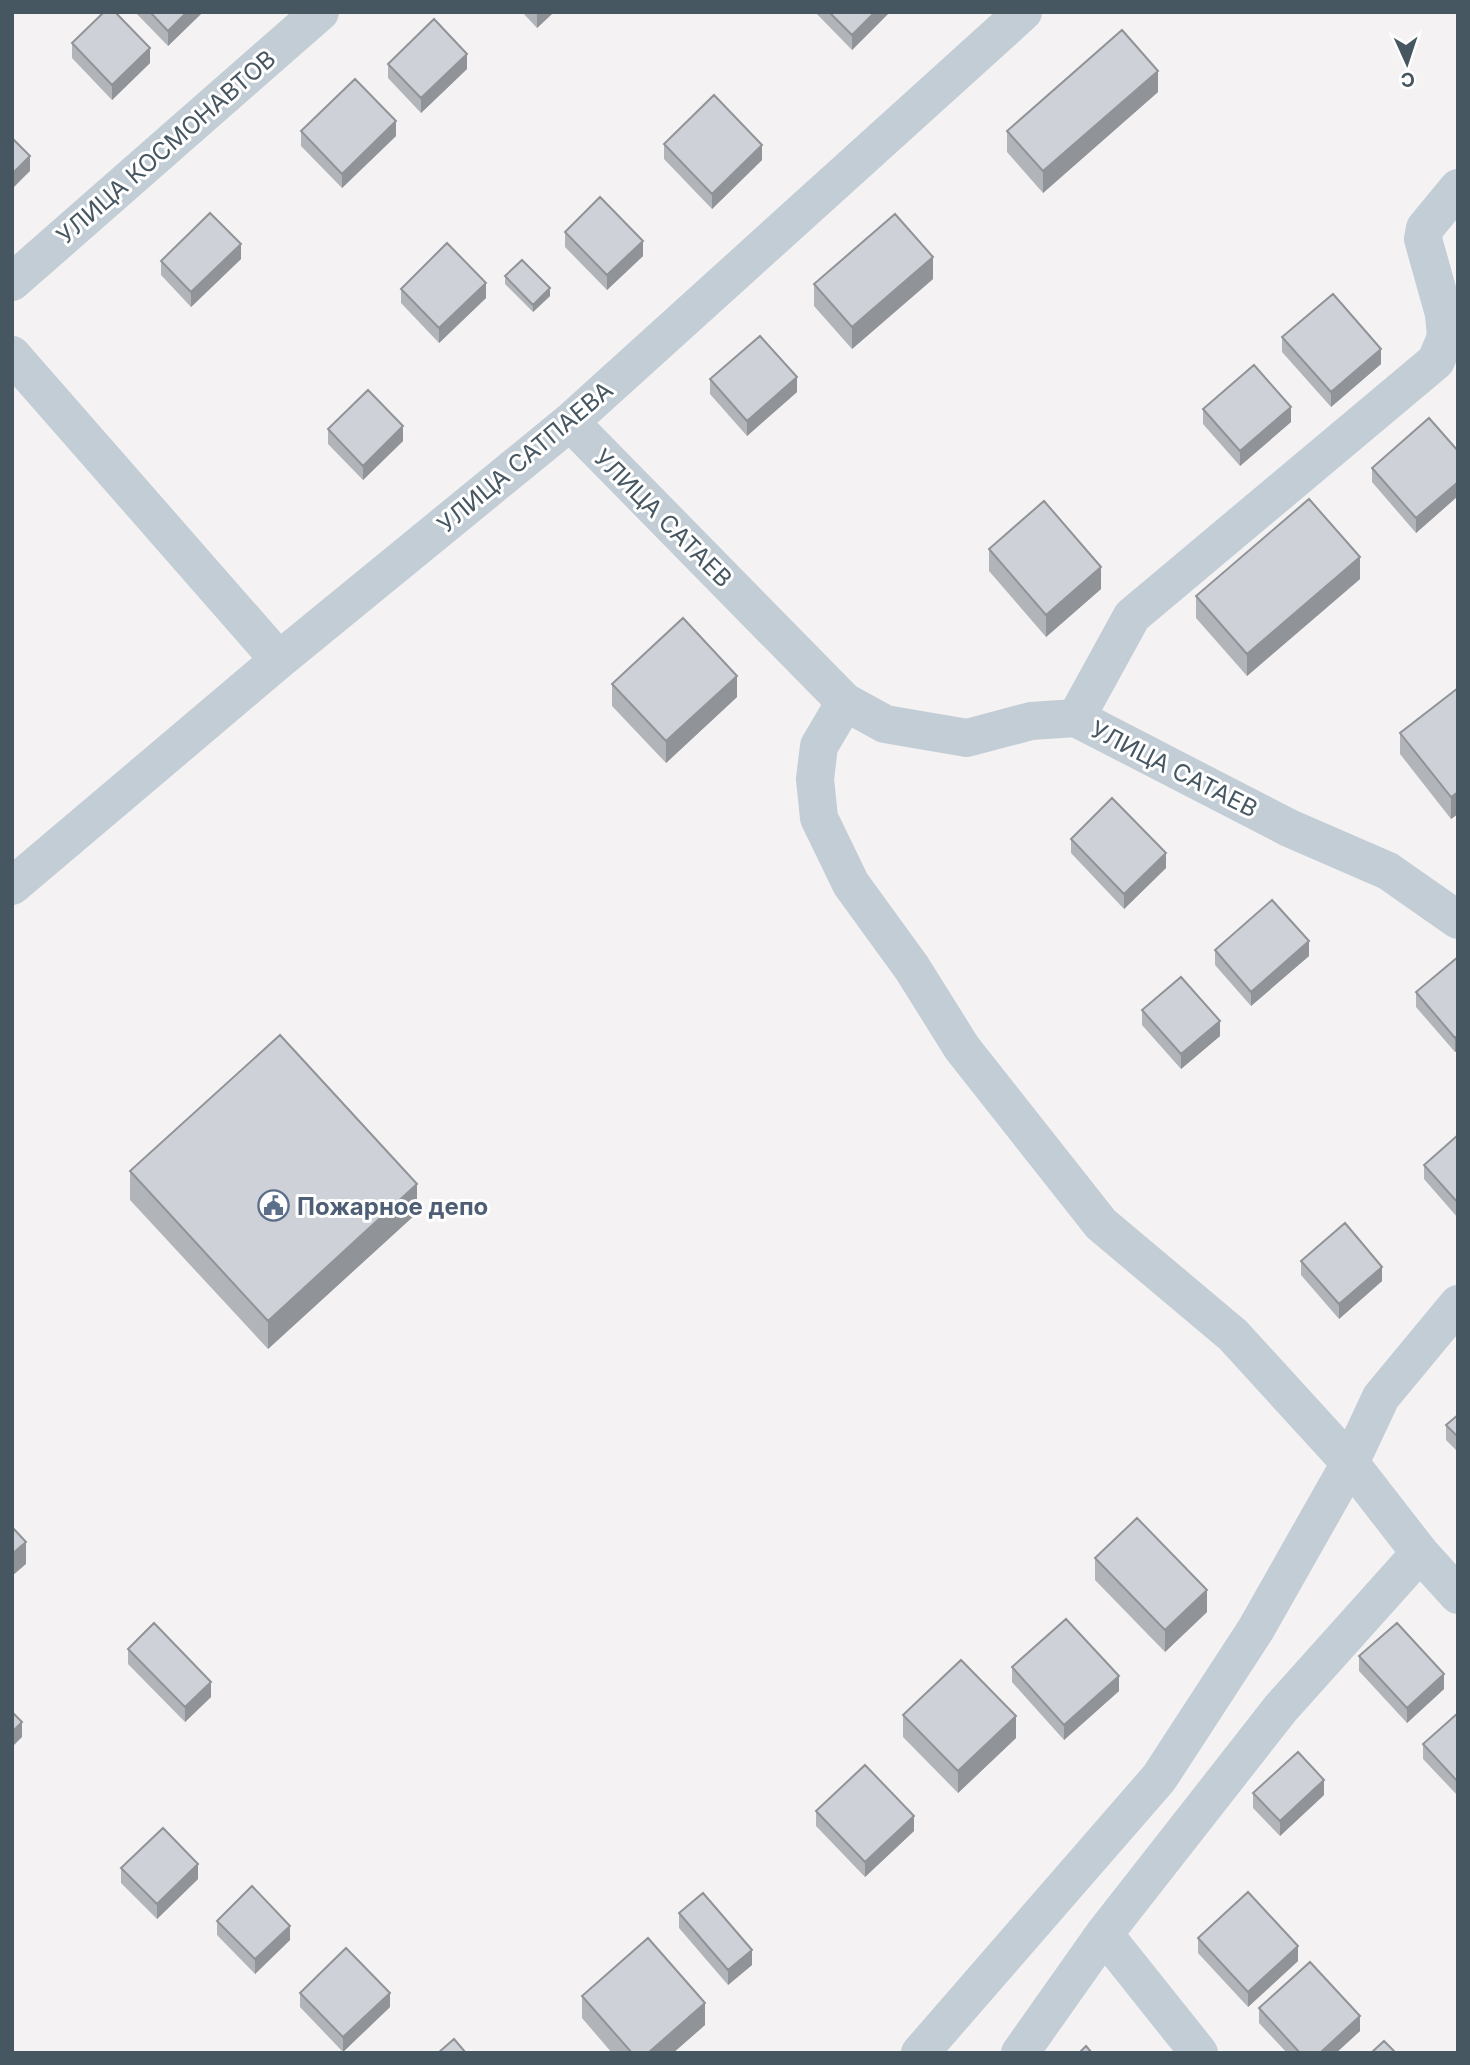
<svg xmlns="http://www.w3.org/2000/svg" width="1470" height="2065" viewBox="0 0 1470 2065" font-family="Inter,sans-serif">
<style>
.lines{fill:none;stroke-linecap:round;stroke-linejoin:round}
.street{stroke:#c2cdd5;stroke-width:38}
.wall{fill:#b1b5ba}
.shaded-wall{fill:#909397}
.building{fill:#ced2d8;stroke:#909397;stroke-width:2}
.labels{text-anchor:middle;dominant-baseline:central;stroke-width:6;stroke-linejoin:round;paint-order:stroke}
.street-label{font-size:24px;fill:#475762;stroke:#fff}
.service-label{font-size:24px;font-weight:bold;fill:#4e5e75;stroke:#fff;text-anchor:start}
</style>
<rect width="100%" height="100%" fill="#f4f2f2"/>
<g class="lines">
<path class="street" d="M12 282 320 12
M12 355 279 660
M570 422 845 702 885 724 967 738 1031 721 1076 718 1289 828 1388 871 1458 920
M845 702 819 746 815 779 819 818 851 884 912 968 962 1048 1101 1224 1233 1335 1350 1463 1420 1553 1458 1595
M1076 718 1132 616 1436 361 1446 337 1444 314 1423 239 1425 228 1458 188
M12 886 279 660 570 422 1023 12
M1104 1934 1199 2053
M920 2053 1159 1778 1256 1629 1350 1463 1381 1397 1458 1304
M1020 2053 1104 1934 1281 1708 1420 1553"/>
</g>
<path class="wall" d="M135 12H203L168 46Z
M522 12H554L537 28Z
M815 12H890L852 50Z
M72 43 150 63 112 100 72 58Z
M388 64 467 69 421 113 388 78Z
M1158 92 1043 193 1007 152V131Z
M301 131 396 136 342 188 301 146Z
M664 144 762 160 712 209 664 159Z
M565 232 643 256 607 290 565 247Z
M241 259 191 307 161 275V261Z
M505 276 550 296 533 312 505 284Z
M933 279 852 349 814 306V284Z
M401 289 486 298 439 343 401 303Z
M1282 337 1381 364 1331 407 1282 352Z
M710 379 797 392 747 436 710 394Z
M1203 409 1291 422 1240 466 1203 424Z
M328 429 403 441 363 480 328 444Z
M1458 451V496L1416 533 1372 482V468Z
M989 549 1101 589 1046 637 989 571Z
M1360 579 1247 676 1196 618V596Z
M612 684 737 697 666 763 612 706Z
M1458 688V814L1451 819 1400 754V733Z
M1071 839 1166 868 1124 909 1071 853Z
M1215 950 1309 956 1251 1006 1215 965Z
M1458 957V1050L1455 1052 1416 1007V992Z
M1142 1010 1220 1036 1181 1069 1142 1025Z
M1458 1135V1218L1424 1179V1165Z
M130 1171 417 1213 268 1349 130 1200Z
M1301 1261 1382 1281 1339 1319 1301 1275Z
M1458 1415V1452L1446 1440V1425Z
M1095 1558 1207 1612 1165 1652 1095 1580Z
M128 1649 211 1697 185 1722 128 1664Z
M1359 1656 1444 1689 1407 1723 1359 1671Z
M1012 1667 1119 1691 1064 1740 1012 1682Z
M1458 1713V1796L1423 1759V1744Z
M903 1715 1016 1738 958 1793 903 1737Z
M1253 1793 1324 1795 1280 1836 1253 1808Z
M816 1811 914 1831 865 1877 816 1826Z
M121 1868 198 1879 157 1919 121 1883Z
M679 1913 752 1965 728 1985 679 1928Z
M217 1921 290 1940 255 1974 217 1935Z
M1198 1938 1298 1961 1248 2007 1198 1953Z
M300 1993 390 2007 343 2052 300 2007Z
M582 1996 705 2025 673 2053H612L582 2018Z
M1259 2008 1360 2031 1336 2053H1287L1259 2023Z"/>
<path class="shaded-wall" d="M187 12H203L168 46V31Z
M538 12H554L537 28V13Z
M875 12H890L852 50V35Z
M150 48V63L112 100V85Z
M467 54V69L421 113V98Z
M1158 71V92L1043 193V171Z
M396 121V136L342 188V174Z
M762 145V160L712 209V194Z
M30 156V171L12 189V174Z
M643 241V256L607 290V275Z
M241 244V259L191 307V292Z
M933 257V279L852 349V327Z
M486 283V298L439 343V328Z
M550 288V296L533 312V305Z
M1381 349V364L1331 407V392Z
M797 377V392L747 436V421Z
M1291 407V422L1240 466V451Z
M403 426V441L363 480V466Z
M1458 482V496L1416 533V518Z
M1360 557V579L1247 676V654Z
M1101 567V589L1046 637V615Z
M737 676V697L666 763V741Z
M1458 792V814L1451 819V797Z
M1166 853V868L1124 909V894Z
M1309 941V956L1251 1006V992Z
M1220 1021V1036L1181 1069V1054Z
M1458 1035V1050L1455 1052V1038Z
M417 1184V1213L268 1349V1321Z
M1382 1267V1281L1339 1319V1304Z
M26 1542V1564L12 1576V1554Z
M1207 1590V1612L1165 1652V1630Z
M1444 1674V1689L1407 1723V1708Z
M1119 1676V1691L1064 1740V1725Z
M211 1682V1697L185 1722V1707Z
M1016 1716V1738L958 1793V1771Z
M22 1722V1737L12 1747V1732Z
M1324 1780V1795L1280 1836V1821Z
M914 1816V1831L865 1877V1862Z
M198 1864V1879L157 1919V1904Z
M290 1926V1940L255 1974V1959Z
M1298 1946V1961L1248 2007V1992Z
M752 1950V1965L728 1985V1970Z
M390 1993V2007L343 2052V2037Z
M705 2003V2025L673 2053H648Z
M1360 2016V2031L1336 2053H1320Z"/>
<path class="building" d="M104 12H115L150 48 112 85 72 43Z
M150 12H187L168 31Z
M829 12H875L852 35Z
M434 19 467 54 421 98 388 64Z
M1122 30 1158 71 1043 171 1007 131Z
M355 79 396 121 342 174 301 131Z
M714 95 762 145 712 194 664 144Z
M12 138 30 156 12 174Z
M600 197 643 241 607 275 565 232Z
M210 213 241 244 191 292 161 261Z
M895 214 933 257 852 327 814 284Z
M447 243 486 283 439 328 401 289Z
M522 260 550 288 533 305 505 276Z
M1333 294 1381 349 1331 392 1282 337Z
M760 336 797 377 747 421 710 379Z
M1254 365 1291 407 1240 451 1203 409Z
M368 390 403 426 363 466 328 429Z
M1429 418 1458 451V482L1416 518 1372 468Z
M1309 499 1360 557 1247 654 1196 596Z
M1044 501 1101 567 1046 615 989 549Z
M683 618 737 676 666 741 612 684Z
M1458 688V792L1451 797 1400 733Z
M1112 798 1166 853 1124 894 1071 839Z
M1272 900 1309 941 1251 992 1215 950Z
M1458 957V1035L1455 1038 1416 992Z
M1181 977 1220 1021 1181 1054 1142 1010Z
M280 1035 417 1184 268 1321 130 1171Z
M1458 1135V1203L1424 1165Z
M1345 1223 1382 1267 1339 1304 1301 1261Z
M1458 1415V1437L1446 1425Z
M1137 1518 1207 1590 1165 1630 1095 1558Z
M12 1527 26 1542 12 1554Z
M1066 1619 1119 1676 1064 1725 1012 1667Z
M154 1623 211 1682 185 1707 128 1649Z
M1397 1623 1444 1674 1407 1708 1359 1656Z
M961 1660 1016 1716 958 1771 903 1715Z
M12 1712 22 1722 12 1732Z
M1458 1713V1782L1423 1744Z
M1298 1752 1324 1780 1280 1821 1253 1793Z
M865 1765 914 1816 865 1862 816 1811Z
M163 1828 198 1864 157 1904 121 1868Z
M252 1886 290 1926 255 1959 217 1921Z
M1248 1892 1298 1946 1248 1992 1198 1938Z
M703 1893 752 1950 728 1970 679 1913Z
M648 1938 705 2003 648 2053H632L582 1996Z
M346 1948 390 1993 343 2037 300 1993Z
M1310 1962 1360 2016 1320 2053H1300L1259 2008Z
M454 2039 466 2053H438Z
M1384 2041 1396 2053H1371Z
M1086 2046 1092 2053H1079Z"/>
<defs>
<symbol id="civic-ring" viewBox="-11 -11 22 22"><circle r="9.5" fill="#fff" stroke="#5c6f8a" stroke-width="1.5"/><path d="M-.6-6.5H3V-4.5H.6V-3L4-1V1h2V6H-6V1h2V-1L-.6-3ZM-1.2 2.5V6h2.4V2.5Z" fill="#5c6f8a"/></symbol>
</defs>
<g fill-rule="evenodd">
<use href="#civic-ring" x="256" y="1188" width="35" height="35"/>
</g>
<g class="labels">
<g class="street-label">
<text transform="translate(166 147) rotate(-41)">УЛИЦА КОСМОНАВТОВ</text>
<text transform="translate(525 457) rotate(-40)">УЛИЦА САТПАЕВА</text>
<text transform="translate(663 518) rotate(45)">УЛИЦА САТАЕВ</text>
<text transform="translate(1174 769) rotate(27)">УЛИЦА САТАЕВ</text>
</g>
<g class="service-label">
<text x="297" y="1206">Пожарное депо</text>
</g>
</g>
<rect width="1470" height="2065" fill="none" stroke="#475762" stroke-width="28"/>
<g transform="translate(1407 63) rotate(177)" stroke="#ffffff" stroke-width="5" paint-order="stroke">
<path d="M0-5L12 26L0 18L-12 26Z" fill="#475762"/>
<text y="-10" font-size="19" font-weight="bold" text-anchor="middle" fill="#475762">С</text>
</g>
</svg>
